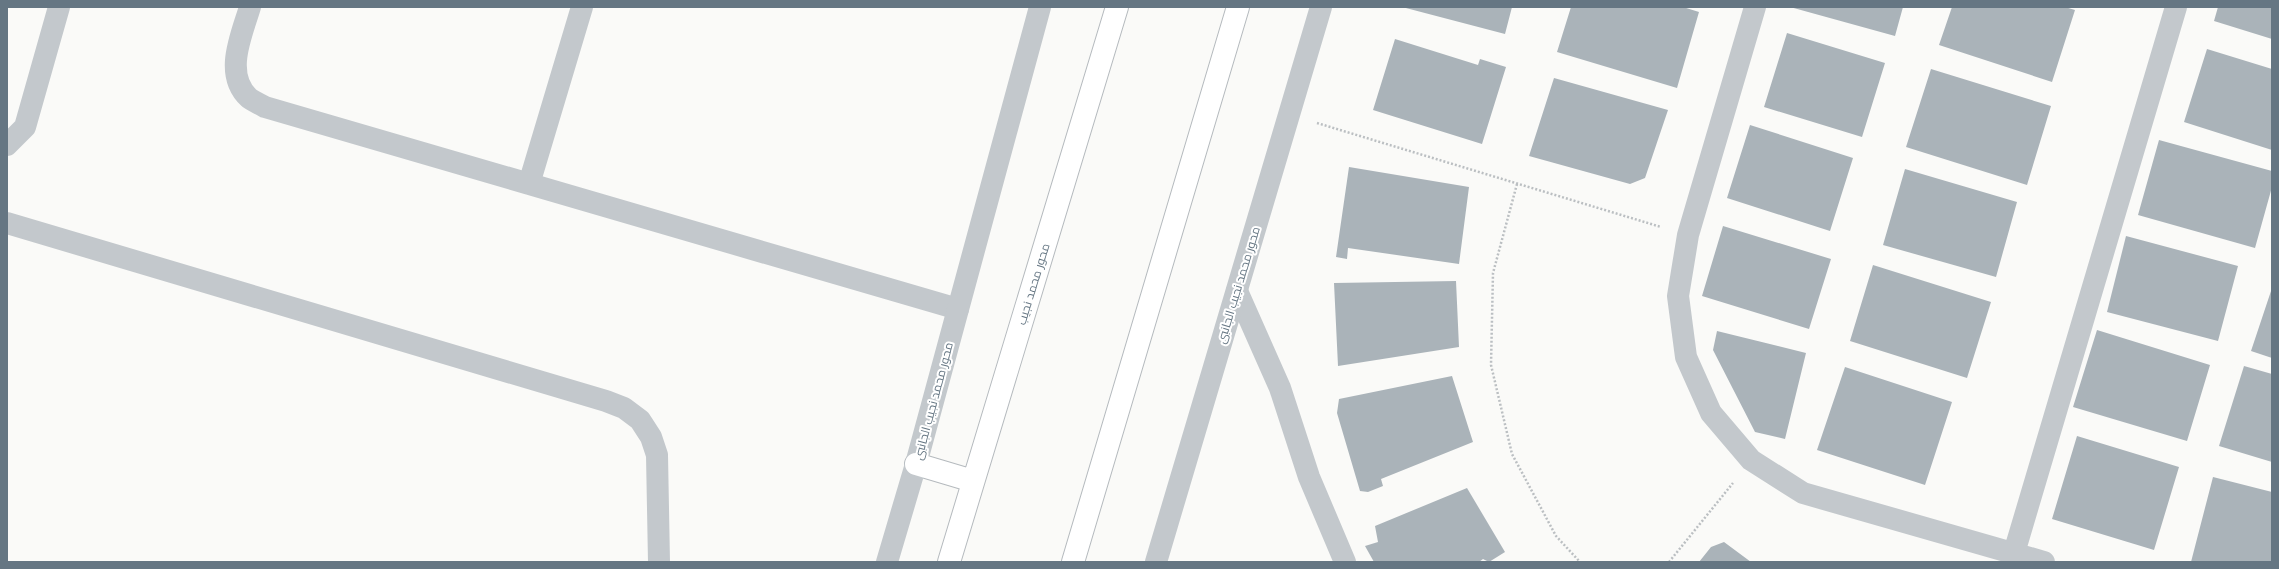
<svg xmlns="http://www.w3.org/2000/svg" width="2279" height="569" viewBox="0 0 2279 569" font-family="'Noto Sans',Cairo,sans-serif">
<style>
.building{fill:#aab3b9}
.lines{fill:none;stroke-linecap:round;stroke-linejoin:round}
.primary-casing{stroke:#b5babe;stroke-width:24}
.path{stroke:#bbbfc2;stroke-width:2.5;stroke-dasharray:2 2;stroke-linecap:butt}
.minor{stroke:#c3c8cc;stroke-width:22}
.tertiary{stroke:#c3c8cc;stroke-width:22}
.primary{stroke:#fff;stroke-width:22}
.labels{text-anchor:middle;dominant-baseline:central;stroke-width:4;stroke-linejoin:round;paint-order:stroke}
.street-label{font-size:12px;fill:#657683;stroke:#fff}
</style>
<rect width="100%" height="100%" fill="#fafaf8"/>
<path class="building" d="M1402 7H1512L1505 34Z
M1571 7H1683L1699 12 1677 88 1557 52Z
M1790 7H1903L1895 36Z
M1952 7H2065L2075 10 2052 82 1939 45Z
M2218 7H2272V39L2214 21Z
M1787 33 1885 63 1862 137 1764 107Z
M1395 39 1478 65 1480 59 1506 67 1482 144 1373 110Z
M2207 49 2272 69V150L2184 122Z
M1931 69 2051 106 2027 185 1906 147Z
M1554 78 1668 110 1645 178 1630 184 1529 156Z
M1750 125 1853 158 1830 231 1727 198Z
M2159 140 2272 171V187L2255 248 2138 215Z
M1349 167 1469 187 1459 264 1348 248 1347 259 1336 257Z
M1905 169 2017 202 1996 277 1883 245Z
M1723 226 1831 259 1809 329 1702 296Z
M2126 236 2238 266 2218 341 2107 312Z
M1873 265 1991 302 1967 378 1850 341Z
M1456 281 1459 347 1338 366 1334 283Z
M2272 288V358L2251 351Z
M2097 330 2210 365 2187 441 2073 407Z
M1717 331 1806 353 1785 439 1755 432 1713 350Z
M2244 366 2272 374V462L2219 446Z
M1845 367 1952 402 1925 485 1817 450Z
M1452 376 1473 442 1381 479 1383 486 1368 492 1360 491 1337 413 1339 399Z
M2077 436 2179 467 2154 550 2052 519Z
M2213 477 2272 492V562H2191Z
M1467 488 1505 552 1489 562 1483 559 1479 562H1374L1365 546 1378 542 1375 526Z
M1724 542 1751 562H1699L1711 547Z"/>
<g class="lines">
<defs>
<path id="primary" d="M916 464 973 481
M949 562 1117 7
M1073 562 1238 7"/>
</defs>
<use href="#primary" class="primary-casing"/>
<path class="path" d="M1317 123 1661 227
M1517 184 1493 273 1491 365 1512 454 1556 536 1580 562
M1669 562 1733 483"/>
<path class="minor" d="M250 7C242 34 223 74 249 98 253 101 260 104 265 107L958 309
M1755 7 1688 235 1678 296 1686 357 1711 413 1751 460 1803 493 2044 562
M7 145 25 127 59 7
M529 184 582 7
M7 223 606 401 624 408 640 420 651 437 657 455 659 562
M1237 291 1280 388 1309 477 1345 562
M2014 553 2176 7"/>
<path class="tertiary" d="M887 562 916 464 1040 7
M1156 562 1321 7"/>
<use href="#primary" class="primary"/>
</g>
<g class="labels">
<g class="street-label">
<text transform="translate(1033 284) rotate(-73)">محور محمد نجيب</text>
<text transform="translate(1238 285) rotate(-73)">محور محمد نجيب الجانبى</text>
<text transform="translate(933 401) rotate(-75)">محور محمد نجيب الجانبى</text>
</g>
</g>
<rect width="2279" height="569" fill="none" stroke="#657683" stroke-width="16"/>
</svg>
